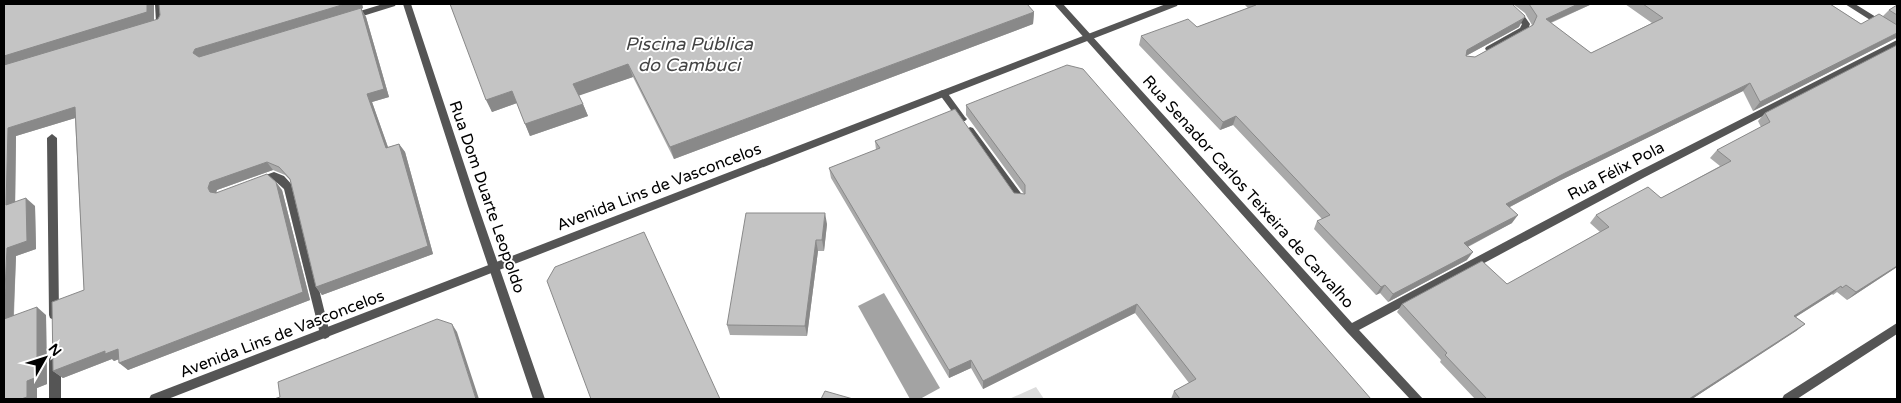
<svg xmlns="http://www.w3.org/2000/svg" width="1901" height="403" viewBox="0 0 1901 403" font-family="'Varela Round',sans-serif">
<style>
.green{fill:#dcdcdc}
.water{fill:#a3a3a3}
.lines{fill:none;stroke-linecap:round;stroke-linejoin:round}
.service{fill:#555;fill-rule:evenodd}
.minor{fill:#555;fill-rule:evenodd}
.tertiary{fill:#555;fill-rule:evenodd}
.wall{fill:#a9a9a9}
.shaded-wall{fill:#898989}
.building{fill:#c4c4c4;stroke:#898989}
.labels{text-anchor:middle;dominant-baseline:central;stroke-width:4;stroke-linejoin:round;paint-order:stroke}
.street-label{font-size:16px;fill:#000;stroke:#fff}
.water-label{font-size:18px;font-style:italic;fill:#444;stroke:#fff}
</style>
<rect width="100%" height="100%" fill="#fff"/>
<path class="green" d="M1036 387 1044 399H1009Z"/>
<path class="water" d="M884 293 940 388 920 399H910L858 306Z"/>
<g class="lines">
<path class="service" d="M943 90 946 91 965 117 967 119 965 121H959L940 95 938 93 940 91Z
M970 127 973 128 1023 196 1024 199 1023 202H1015L967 134 965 131Z"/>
<path class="minor" d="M155 4H163L165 24 164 26 157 28 153 25 156 22Z
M383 4H396L395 6 350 20 346 17 347 15Z
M403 4H411L478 206 545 399H533L468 206Z
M1054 4H1063L1352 323 1637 172 1897 40V47L1643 178 1359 330 1423 399H1410L1347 332Z
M1501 4H1510L1523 14 1530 24 1527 32 1489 52 1485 49 1486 47 1520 28 1522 24Z
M1845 4H1855L1897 30V37Z
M52 134 57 138 59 315 58 318 54 320 50 318 49 315 47 138Z
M274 172 284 176 294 187 330 334 329 337 325 339 321 337 320 334 284 189 274 180 258 186 255 185 253 182 255 179Z
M1897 323V334L1797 399H1782L1784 395Z
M55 354 59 356 61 359V399H49V359L51 356Z"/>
<path class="tertiary" d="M1166 4H1178L1177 6 168 399H149L151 395Z"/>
</g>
<path class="wall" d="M4 4H154V21L158 19 160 15 159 4H362L363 8 361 9 366 17 389 97 372 102 388 147 399 144 405 152 433 254 322 295 316 287 290 180 285 175 273 170 217 190 216 192 282 190 310 300 128 370 119 359 114 361 112 359 63 378 53 371 84 290 75 118 16 136 15 202 35 206 36 249 16 256 14 315H46L47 384 37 388V399H4Z
M450 4 1034 12 1033 24 674 159 633 77 579 95 588 116 530 136 517 103 492 112Z
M1245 4H1512L1519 27 1466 56 1475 57 1531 26 1532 25 1525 13 1513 4H1592L1551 23 1591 53 1652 23 1625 4H1830L1861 24 1883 16 1889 10 1897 5V37L1896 38 1753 111 1743 91 1559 181 1510 207 1512 223 1468 247 1467 260 1388 302 1380 293 1376 295 1314 229 1317 221 1322 219 1233 125 1220 130 1139 45 1141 36 1197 27 1248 8 1245 5Z
M966 105 1371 399H1171L1174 391 1189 383 1135 313 983 389 971 368 949 378 831 178 829 168 876 150 875 141 1014 193 1024 194 966 115Z
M1765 113 1897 267 1847 300 1837 292 1833 295 1832 294 1796 317 1805 324 1796 331 1692 399H1475L1440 362 1441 360 1397 312 1402 304 1507 284 1600 232 1590 223 1596 215 1661 198 1720 166 1710 158 1717 150 1761 127 1758 121Z
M827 224 824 251H818L807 336 730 335 727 325Z"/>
<path class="shaded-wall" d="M147 4H154V21L4 66V56Z
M345 4H362L363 8 361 9 366 17 389 97 372 102 391 156 199 61 193 53 195 49Z
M1578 4H1592L1540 27 1546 19Z
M1034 12 1033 24 674 159 670 147Z
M1524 18 1519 27 1462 58 1467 50Z
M1897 33V37L1896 38 1753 111 1760 102Z
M628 64 633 77 578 96 573 84Z
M1750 83 1743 91 1559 181 1500 212 1506 204 1565 173Z
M512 91 517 103 492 112 486 100Z
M583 104 588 116 530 136 525 124Z
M75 107 82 116 16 136 15 213 6 205 8 128Z
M1236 116 1233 125 1220 130 1223 122Z
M399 144 405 152 433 254 322 295 316 287Z
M267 162 273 170 217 190 215 196 210 192 208 188 210 182Z
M276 182 282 190 310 300 128 370 119 363Z
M26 198 35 206 36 249 16 256 13 326 4 319 7 248Z
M825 213 827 224 824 251 822 240Z
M1518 215 1512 223 1459 251 1464 243Z
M816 240 818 251 807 336 805 326Z
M1473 252 1467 260 1388 302 1393 294Z
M1897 266V267L1847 300 1856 292Z
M1385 285 1380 293 1376 295 1381 287Z
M1841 286 1832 294 1786 323 1794 316Z
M1137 304 1135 313 983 389V381Z
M37 307 46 315 47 384 37 388V399H21L27 381Z
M452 324 457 332 479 399H476Z
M1805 324 1796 331 1692 399H1689Z
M118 349 127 356 114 361 112 359 63 378 53 371 105 351Z
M971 360V368L949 378V370Z"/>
<path class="building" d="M4 4H147V12L4 56Z
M159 4H345L195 49 193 53 199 57 361 8 384 89 367 94 386 148 399 144 428 246 316 287 290 179 279 167 267 162 210 182 208 188 210 192 216 193 267 174 276 182 303 292 119 363 118 349 105 354V351L53 371 52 302 84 290 75 107 8 128 6 205 26 198 27 241 7 248 4 311V65L158 19 160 15Z
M450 4H1027L1034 12 670 147 628 64 573 84 583 104 525 124 512 91 486 100Z
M1255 4H1512L1525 16 1524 18 1467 50 1466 56 1475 57 1533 25 1537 16 1529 4H1578L1546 19 1591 53 1663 18 1643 4H1830L1861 24 1879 14 1897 25V33L1760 102 1750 83 1565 173 1506 204 1518 215 1464 243 1473 252 1393 294 1385 285 1381 287 1317 221 1330 215 1236 116 1223 122 1141 36 1188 19 1197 27 1256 5Z
M1897 5V15L1889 10Z
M1897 45V266L1856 292 1846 285 1842 288 1841 286 1794 316 1805 324 1689 399H1487L1445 355 1447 353 1402 304 1482 261 1507 284 1609 227 1596 215 1648 187 1661 198 1731 161 1717 150 1770 122 1765 113Z
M1067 65 1083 69 1371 399H1180L1174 391 1196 379 1137 304 983 381 971 360 949 370 829 168 880 148 875 141 955 109 1014 193 1025 194V185L966 105Z
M746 213H825L822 240H816L805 326 727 325Z
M644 232 720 399H591L547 281 555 267Z
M37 307V377L27 381V397L21 399H4V319Z
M437 319 452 324 476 399H274L280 397 278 382Z
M825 391 853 399H821Z"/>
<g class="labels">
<g class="street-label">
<text transform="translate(1616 171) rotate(-28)">Rua Félix Pola</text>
<text transform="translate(659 187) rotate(-21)">Avenida Lins de Vasconcelos</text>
<text transform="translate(1248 192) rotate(48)">Rua Senador Carlos Teixeira de Carvalho</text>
<text transform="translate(487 197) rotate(71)">Rua Dom Duarte Leopoldo</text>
<text transform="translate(282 334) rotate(-21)">Avenida Lins de Vasconcelos</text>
</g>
<g class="water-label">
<text x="689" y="44">Piscina Pública<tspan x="689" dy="21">do Cambuci</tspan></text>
</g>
</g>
<rect width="1901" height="403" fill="none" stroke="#000000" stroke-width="10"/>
<g transform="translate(45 358) rotate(51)" stroke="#ffffff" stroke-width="4" paint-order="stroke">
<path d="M0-4L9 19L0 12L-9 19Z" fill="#000000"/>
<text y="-8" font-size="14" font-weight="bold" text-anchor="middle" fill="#000000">N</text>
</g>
</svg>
